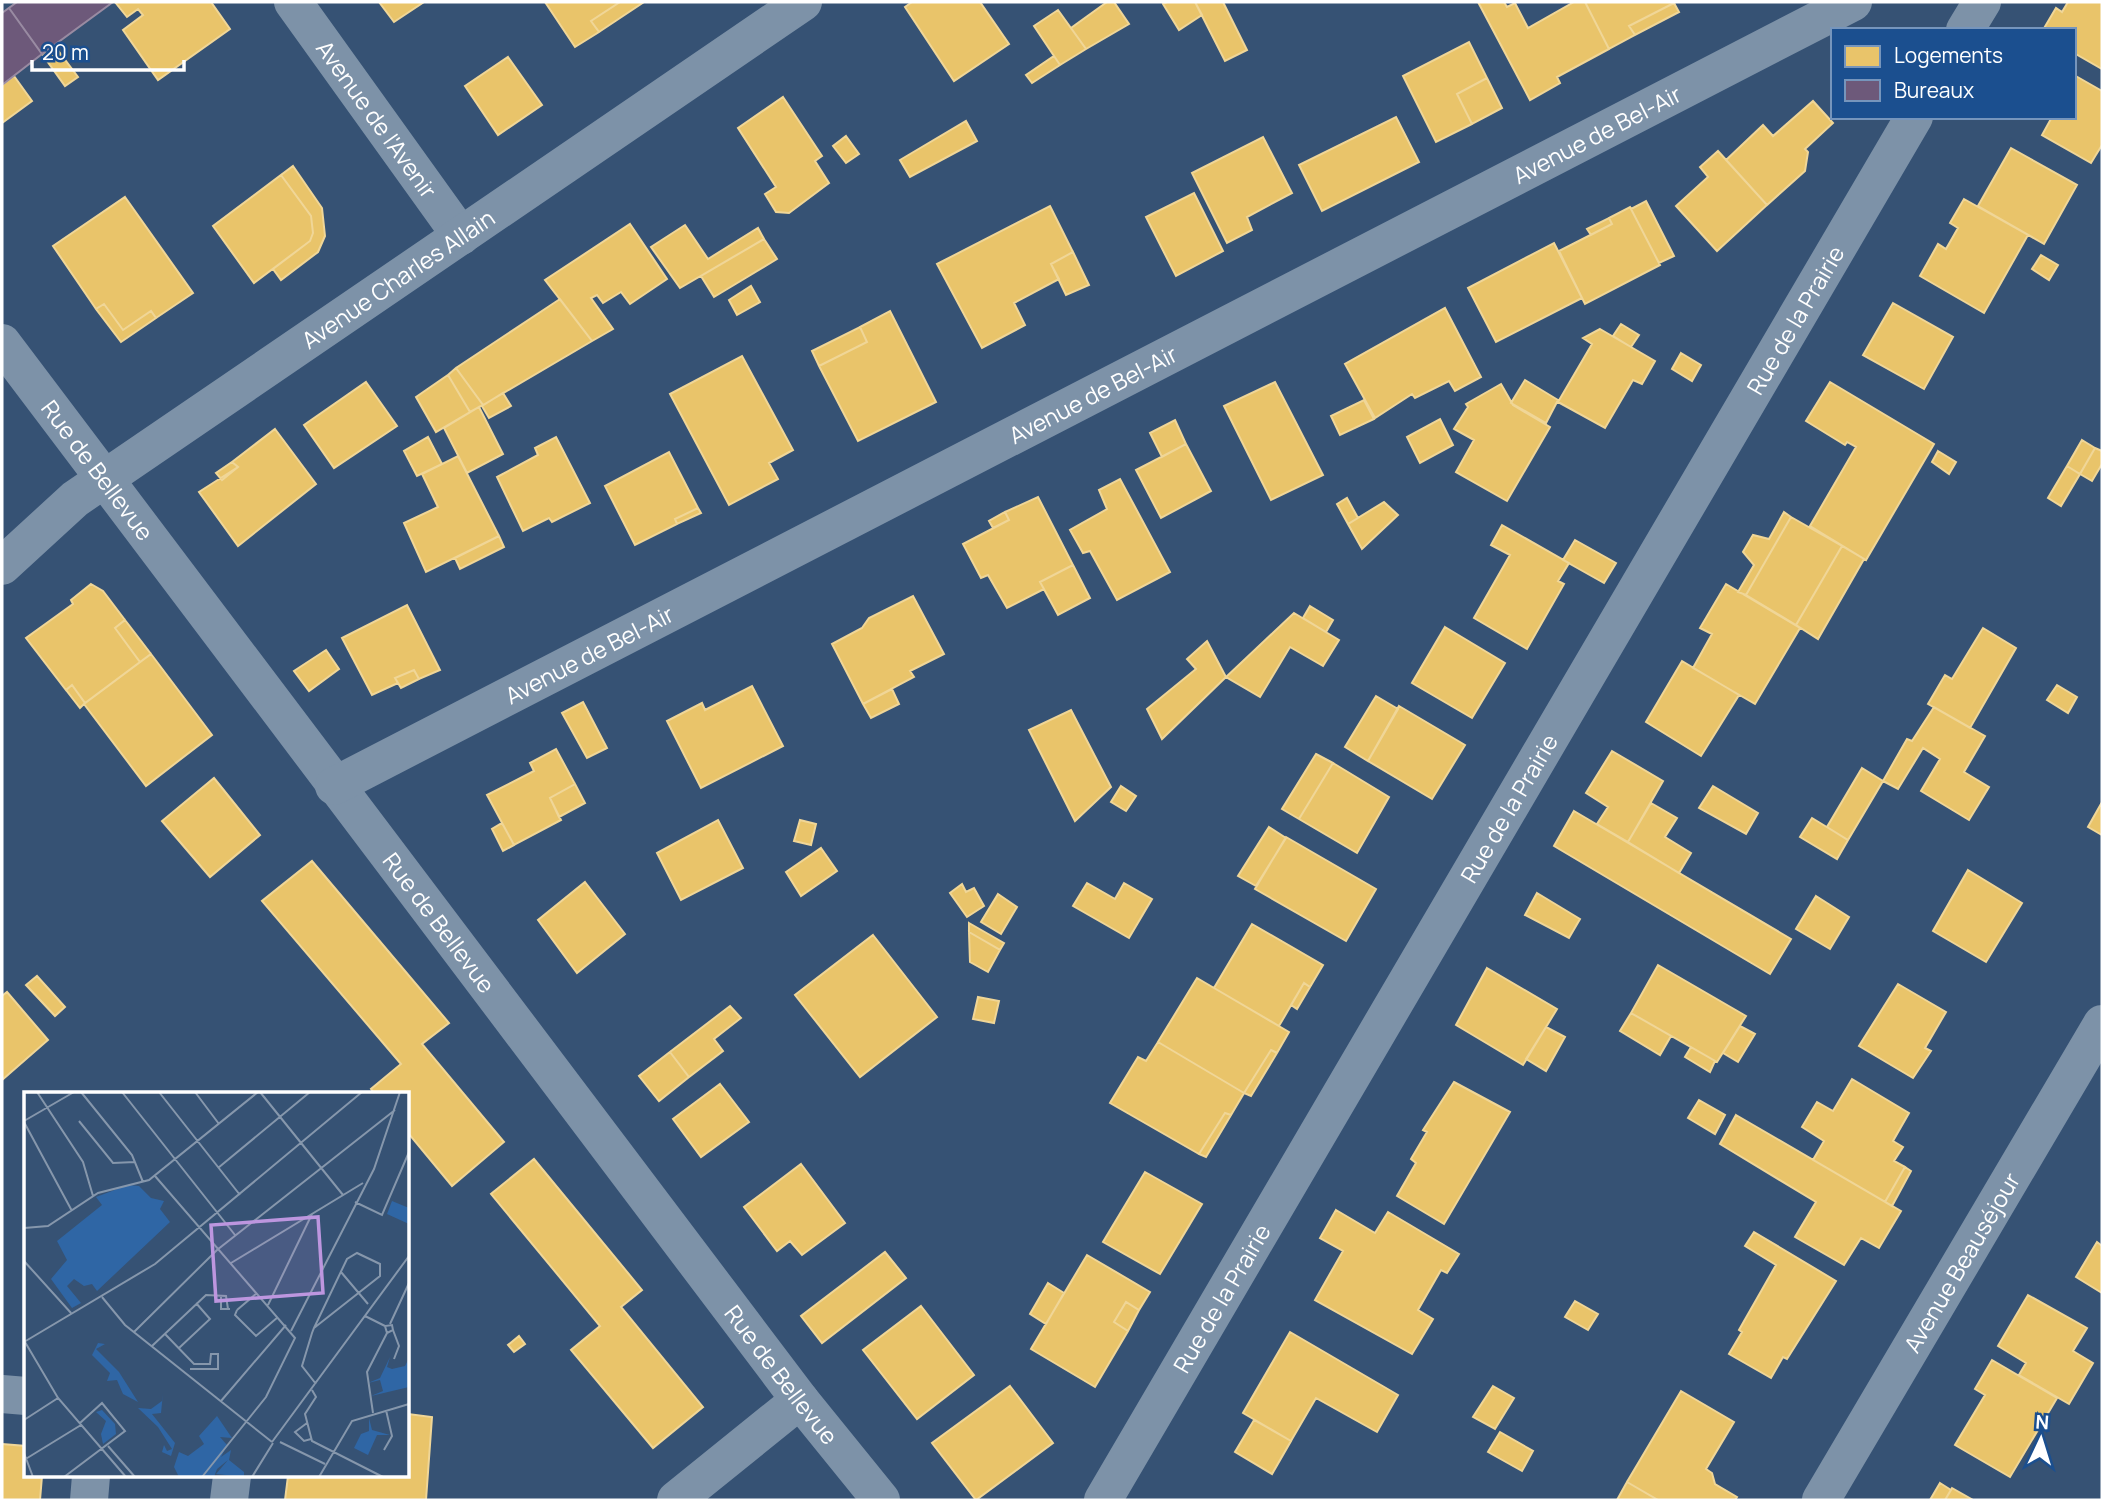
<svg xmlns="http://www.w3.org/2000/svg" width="2104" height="1502" viewBox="0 0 2104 1502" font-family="Manrope,sans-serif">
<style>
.homes{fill:#e9c46a;stroke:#f0d697;stroke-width:2}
.offices{fill:#6d597a;stroke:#998ba2;stroke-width:2}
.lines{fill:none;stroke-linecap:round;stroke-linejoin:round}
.street{stroke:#7d92a8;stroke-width:38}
.labels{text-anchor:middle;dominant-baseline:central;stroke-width:7;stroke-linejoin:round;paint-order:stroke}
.street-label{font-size:23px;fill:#fff;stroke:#1b4f8f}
.inset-road{fill:none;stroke:#8697ac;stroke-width:2}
.view{fill:#bd96df;fill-opacity:0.15;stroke:#bd96df;stroke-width:3.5}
.inset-edge{fill:none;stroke:#fff;stroke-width:3.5}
</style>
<rect width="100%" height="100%" fill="#365274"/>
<path class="homes" d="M115 2H211L230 29 158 80 123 30 143 15 138 9 127 17Z
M379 2H424L394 22Z
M545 2H620L591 21 599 32 575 47Z
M620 2H644L599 32 591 21Z
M912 2H980L1009 44 954 81 905 7Z
M1107 2H1114L1129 24 1086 49 1071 28Z
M1167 2H1195L1202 15 1179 30 1163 4Z
M1195 2H1223L1247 50 1225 61Z
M1478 2H1504L1507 7 1515 3 1528 28 1574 2H1585L1609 49 1557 77 1560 83 1530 100Z
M1585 2H1673L1674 3 1629 26 1635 35 1609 49Z
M2068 2H2102V69L2074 53V30H2043L2056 8 2062 12Z
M1674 3 1679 12 1635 35 1629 26Z
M1058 10 1086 49 1060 65 1034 26Z
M1469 42 1487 78 1457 94 1472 124 1436 142 1403 76Z
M54 45 78 77 65 86 42 54Z
M1054 56 1060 65 1032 83 1026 75Z
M508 57 542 105 498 135 465 86Z
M2074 75 2102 91V145L2091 163 2042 135 2052 117H2074Z
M14 76 32 101 2 123V85Z
M1487 78 1502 108 1472 124 1457 94Z
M783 97 822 156 815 161 829 183 789 213 776 212 765 194 776 187 738 128Z
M1813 101 1833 123 1805 149 1808 152 1805 171 1767 205 1726 160 1763 125 1773 136Z
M1396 117 1419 162 1322 211 1299 165Z
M966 121 977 141 910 177 900 160Z
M846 136 859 154 846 163 833 146Z
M1263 137 1292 193 1247 217 1252 230 1227 243 1192 173Z
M2011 148 2077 185 2044 244 1978 206Z
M1718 151 1767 205 1717 251 1676 206 1708 177 1700 167Z
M293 166 322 208 325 236 318 252 281 280 273 269 310 241 313 233 311 216 281 175Z
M281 175 311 216 313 233 310 241 254 283 213 226Z
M1194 193 1223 251 1176 276 1146 217Z
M125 197 193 293 156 318 151 311 123 330 104 304 96 309 53 246Z
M1964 199 2028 235 1984 313 1920 276 1938 244 1946 249 1958 228 1950 223Z
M1646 201 1674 256 1659 263 1631 209Z
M1050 206 1073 252 1051 264 1059 279 1014 303 1025 325 982 348 937 264Z
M1630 207 1660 265 1585 304 1559 251 1612 224 1609 218Z
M1609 218 1612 224 1591 235 1587 229Z
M630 224 667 279 630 304 621 292 603 303 597 295 591 298 613 329 592 341 545 280Z
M685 225 708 259 758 228 764 239 680 288 651 247Z
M764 239 777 259 714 297 701 276Z
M1554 243 1582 298 1496 342 1468 288Z
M1073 252 1089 285 1066 295 1051 264Z
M2041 255 2058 265 2049 280 2032 269Z
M751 286 760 302 737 315 729 300Z
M560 299 592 341 483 405 456 368Z
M1893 303 1953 337 1924 389 1863 355Z
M104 304 123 330 151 311 156 318 121 342 96 309Z
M1445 308 1481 377 1455 391 1449 381 1415 398 1412 394 1375 418 1345 364Z
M890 311 936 402 858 441 819 366 867 342 860 327Z
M1621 324 1639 335 1631 347 1613 336Z
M860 327 867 342 819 366 812 351Z
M1600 329 1655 361 1642 384 1633 380 1605 428 1558 402 1592 344 1583 338Z
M1681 353 1701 365 1692 381 1672 369Z
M742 356 793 450 769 463 778 479 729 505 670 394Z
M456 368 483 405 470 412 448 375Z
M448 375 470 412 436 432 416 397Z
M1525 380 1558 400 1546 423 1511 403Z
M366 382 397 426 334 468 304 425Z
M1275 382 1323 475 1271 500 1224 406Z
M1830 382 1934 444 1866 560 1810 526 1856 447 1847 442 1845 445 1806 421Z
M1501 384 1513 405 1550 427 1507 501 1456 472 1474 440 1454 429 1468 407 1466 404Z
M503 393 511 406 489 418 482 406Z
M1364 400 1374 419 1340 435 1331 416Z
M479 407 503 454 467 473 444 428Z
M1440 419 1453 445 1420 463 1407 437Z
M1175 420 1186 444 1162 457 1150 433Z
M275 429 316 484 238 546 199 492 238 467 232 462Z
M428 437 442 464 417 476 404 451Z
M556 437 590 503 552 522 549 518 523 531 497 477 538 455 535 448Z
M2082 440 2095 448 2080 474 2067 466Z
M1186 444 1211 491 1161 518 1136 470Z
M2095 448 2102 451V464L2092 481 2080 474Z
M1938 451 1956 462 1949 474 1932 462Z
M669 452 698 508 675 519 677 524 635 545 605 486Z
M458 456 499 536 426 572 404 523 438 507 422 474Z
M232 462 238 467 222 480 216 473Z
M2067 466 2080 474 2061 506 2048 498Z
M1120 479 1170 572 1117 600 1090 551 1083 553 1070 530 1107 509 1099 490Z
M1038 497 1073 565 1040 582 1044 589 1007 608 988 575 981 578 963 544 1009 520 1005 512Z
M1347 498 1358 518 1348 524 1337 504Z
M1384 502 1398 515 1362 549 1348 524Z
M698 508 701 513 677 524 675 519Z
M1005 512 1009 520 993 528 989 521Z
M1784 512 1791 517 1746 595 1738 592 1754 565 1743 552 1753 535 1769 539Z
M1791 517 1842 546 1796 625 1746 595Z
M1502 525 1569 563 1558 581 1564 584 1527 649 1474 618 1510 555 1491 545Z
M499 536 504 547 460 569 455 558Z
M1575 540 1616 563 1604 583 1563 560Z
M1842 546 1864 559 1818 639 1796 625Z
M1073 565 1090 598 1058 615 1040 582Z
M91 584 103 591 125 620 115 628 140 662 85 703 72 685 66 690 26 638 73 604 71 600Z
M1726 584 1800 628 1755 704 1693 668 1712 634 1700 628Z
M913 596 944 654 910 671 914 677 863 704 832 644 862 628 869 618Z
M407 605 440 670 419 679 414 670 395 678 398 683 372 695 342 638Z
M1310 606 1333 620 1326 632 1303 618Z
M1294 613 1339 640 1323 666 1290 647 1260 697 1226 677Z
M125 620 151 654 140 662 115 628Z
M1445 627 1505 663 1472 718 1412 683Z
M1983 628 2016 648 1970 728 1928 704 1945 675 1952 679Z
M1207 641 1226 677 1162 739 1147 709 1196 669 1187 659Z
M326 650 339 669 309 691 294 671Z
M151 654 212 735 146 786 84 704Z
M1682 661 1739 695 1701 756 1646 722Z
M414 670 419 679 401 688 395 678Z
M72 685 85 703 80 708 66 690Z
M2057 685 2077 697 2068 713 2047 700Z
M752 686 783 746 701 788 667 721 702 703 705 710Z
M892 689 899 704 871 718 863 704Z
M1376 696 1398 709 1368 761 1345 747Z
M583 702 607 748 587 758 562 713Z
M1399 706 1465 745 1432 799 1368 761Z
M1934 707 1985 736 1964 772 1989 787 1969 820 1921 791 1940 759 1923 748 1898 789 1883 781 1907 739 1912 741Z
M1071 710 1111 787 1075 821 1029 730Z
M556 749 575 784 550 798 561 820 514 845 487 795 534 771 530 763Z
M1612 751 1663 781 1628 842 1597 824 1608 807 1586 793Z
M1316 754 1333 763 1299 819 1282 809Z
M1333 763 1389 797 1357 853 1299 819Z
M1862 768 1883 781 1848 840 1827 827Z
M214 778 260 835 210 877 162 821Z
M575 784 585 803 559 817 550 798Z
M1121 786 1136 796 1126 811 1111 802Z
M1713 786 1758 813 1746 834 1699 808Z
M1651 803 1677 818 1665 837 1691 853 1679 873 1628 842Z
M2101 804 2102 805V835L2088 827Z
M1574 811 1791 939 1770 974 1554 846Z
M1812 818 1848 840 1837 859 1800 837Z
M718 820 743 868 681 900 657 853Z
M800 820 816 824 811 845 794 841Z
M502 823 514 845 503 851 492 829Z
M1269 827 1286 838 1256 886 1238 876Z
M1286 837 1376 889 1346 941 1255 889Z
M821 848 837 871 801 896 786 872Z
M312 861 449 1023 422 1044 504 1142 452 1186 408 1133V1094H375L371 1089 401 1064 262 901Z
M1968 870 2022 903 1986 962 1933 931Z
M585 882 625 934 577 973 538 920Z
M1087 883 1115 899 1124 883 1152 899 1129 938 1073 906Z
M962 884 966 892 974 888 984 906 967 917 950 893Z
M1537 893 1580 919 1569 938 1525 915Z
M998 894 1017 907 1001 934 981 922Z
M1816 896 1849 917 1830 949 1796 929Z
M969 923 1004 943 1000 950 969 932Z
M1252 924 1323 965 1310 987 1304 983 1279 1026 1214 988Z
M969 932 1000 950 988 972 970 962Z
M873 935 937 1017 860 1077 795 995Z
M1658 965 1746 1016 1717 1062 1631 1013Z
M1487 968 1557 1009 1523 1065 1456 1025Z
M37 976 65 1007 55 1016 26 985Z
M1197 978 1289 1032 1277 1053 1271 1050 1244 1093 1158 1042Z
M1304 983 1310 987 1297 1009 1291 1005Z
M1898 984 1946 1012 1925 1048 1931 1051 1913 1078 1859 1046Z
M7 992 48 1040 2 1080V996Z
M978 997 999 1001 994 1023 973 1019Z
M730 1006 741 1018 714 1039 723 1051 689 1077 670 1052Z
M1631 1013 1671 1036 1660 1055 1620 1031Z
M1740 1026 1755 1034 1738 1062 1723 1053Z
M1546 1027 1565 1037 1546 1071 1526 1059Z
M1158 1042 1244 1093 1231 1115 1225 1113 1199 1154 1110 1103 1138 1057 1146 1061Z
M1691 1047 1715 1061 1710 1072 1685 1057Z
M1271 1050 1277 1053 1251 1096 1244 1093Z
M670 1052 689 1077 659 1101 639 1076Z
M1852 1079 1909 1113 1893 1141 1903 1147 1894 1161 1905 1167 1885 1202 1813 1160 1824 1141 1802 1127 1817 1102 1833 1111Z
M1454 1082 1510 1112 1444 1224 1397 1196 1416 1163 1411 1159 1427 1132 1423 1130Z
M720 1084 749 1122 701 1157 673 1119Z
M1699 1100 1725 1115 1715 1134 1688 1118Z
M1225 1113 1231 1115 1206 1157 1199 1154Z
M1736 1115 1901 1211 1879 1248 1861 1238 1844 1265 1795 1237 1816 1202 1720 1144Z
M534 1159 642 1290 621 1307 703 1407 653 1448 571 1350 600 1326 491 1194Z
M801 1164 845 1223 802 1255 790 1241 777 1251 744 1207Z
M1905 1167 1911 1171 1892 1206 1885 1202Z
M1145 1172 1202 1204 1160 1274 1103 1242Z
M1336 1210 1375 1233 1388 1212 1459 1254 1447 1273 1441 1270 1418 1310 1433 1319 1412 1354 1315 1300 1343 1251 1320 1238Z
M1754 1232 1836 1281 1787 1359 1783 1357 1771 1378 1729 1354 1742 1332 1739 1330 1776 1265 1745 1246Z
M2097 1242 2102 1246V1293L2076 1277Z
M885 1252 906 1278 822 1343 801 1316Z
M1087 1255 1150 1292 1139 1310 1126 1302 1114 1322 1128 1331 1095 1387 1031 1349Z
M1048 1283 1064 1293 1046 1324 1030 1314Z
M2028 1295 2087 1328 2073 1351 2093 1363 2069 1404 2019 1375 2026 1363 1998 1346Z
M1575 1301 1598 1314 1588 1330 1565 1317Z
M1126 1302 1139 1310 1128 1331 1114 1322Z
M921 1306 974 1375 917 1419 863 1350Z
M1290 1332 1398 1395 1377 1432 1316 1398 1291 1441 1243 1413Z
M519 1336 525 1344 514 1352 508 1345Z
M1992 1360 2057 1398 2010 1477 1955 1445 1985 1395 1975 1389Z
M1010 1386 1053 1443 976 1500 932 1443Z
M1493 1386 1514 1398 1495 1429 1473 1417Z
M1681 1391 1734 1422 1706 1469 1712 1473 1715 1484 1737 1497 1735 1500H1658L1627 1482Z
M408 1414 432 1417 426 1500H285L288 1476H408Z
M1254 1420 1291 1441 1272 1474 1235 1452Z
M1500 1432 1533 1451 1522 1471 1488 1452Z
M2 1444 26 1446V1476H42L40 1500H2Z
M1627 1482 1658 1500H1617Z
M1940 1483 1951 1490 1945 1500H1930Z
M1952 1488 1973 1500H1945Z"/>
<path class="offices" d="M17 2H113L42 54 9 8Z
M9 8 42 54 2 85V13Z"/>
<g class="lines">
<g class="street">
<path id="s1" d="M293 2 461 236"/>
<path d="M1965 30 1982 2"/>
<path id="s2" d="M2 343 800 1400 881 1500"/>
<path id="s3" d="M2 566 75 499 803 2"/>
<path id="s4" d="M334 786 1853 2"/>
<path d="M2 1394 26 1396"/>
<path d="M89 1500 91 1476"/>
<path d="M229 1500 232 1476"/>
<path d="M676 1500 800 1400"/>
<path id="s5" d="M1103 1500 1914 117"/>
<path id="s6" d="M1821 1500 2102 1024"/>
</g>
</g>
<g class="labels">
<g class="street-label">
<text stroke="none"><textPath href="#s1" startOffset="144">Avenue de l'Avenir</textPath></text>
<text stroke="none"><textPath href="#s4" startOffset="1421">Avenue de Bel-Air</textPath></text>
<text stroke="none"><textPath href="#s3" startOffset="490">Avenue Charles Allain</textPath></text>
<text stroke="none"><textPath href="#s5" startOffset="1368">Rue de la Prairie</textPath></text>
<text stroke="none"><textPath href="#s4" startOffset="854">Avenue de Bel-Air</textPath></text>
<text stroke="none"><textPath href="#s2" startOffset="159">Rue de Bellevue</textPath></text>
<text stroke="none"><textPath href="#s4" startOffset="287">Avenue de Bel-Air</textPath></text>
<text stroke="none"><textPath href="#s5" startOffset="802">Rue de la Prairie</textPath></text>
<text stroke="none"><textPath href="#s2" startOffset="726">Rue de Bellevue</textPath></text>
<text stroke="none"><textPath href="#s6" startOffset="276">Avenue Beauséjour</textPath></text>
<text stroke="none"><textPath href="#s5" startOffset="234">Rue de la Prairie</textPath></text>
<text stroke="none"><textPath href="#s2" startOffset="1293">Rue de Bellevue</textPath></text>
</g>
</g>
<g transform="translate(24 1092)">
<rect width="385" height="385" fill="#365274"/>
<path d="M104 93 115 94 127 106 140 109 136 117 146 130 73 199 68 192 60 194 50 187 43 194 57 211 48 216 27 187 43 168 33 149 78 113 72 105ZM368 109 385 116V132L363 122ZM74 251 81 252 72 257 95 280 114 310 99 302 93 288 83 289 86 281 68 263ZM366 265 363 275 368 277 381 274 385 266V295L347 304 359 299 356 288 344 291 356 286ZM139 301 137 321 128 322 151 351 147 364 138 360 140 353 143 359 148 357 134 335 114 316 127 317 138 309ZM78 318 91 332 92 342 79 352 77 342 82 329 72 320ZM193 324 208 346 196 345 203 353 197 365 207 358 205 368 220 380V385L192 382 204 368 193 377 190 385H155L150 375 155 360 164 364 180 352 175 344ZM345 326 348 338 366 343H353L344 363 330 356 337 342 345 339Z" fill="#2f66a5"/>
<path class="inset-road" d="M13 0 59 70 69 104M57 0 108 63 119 90M98 0 211 143M135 0 216 103M171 0 195 32M236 0 319 103M0 29 50 0M55 29 89 71 111 70M0 30 48 119M194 76 286 0M131 84 271 246 242 305 178 385M331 110 358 123 385 60M0 136 24 134 74 101 125 88 234 0M0 169 47 221M207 171 339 91M317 180 344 212M197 204V217H206M78 205 101 233 248 350M244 213 288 122M213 218 211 223 232 244 254 225M213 218 233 201M341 224 361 234M366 232 385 191M290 236 356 184V172L333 161 323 167 290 236 288 241 278 274 292 292M369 238 375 254 370 267M267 239 350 77 376 0M110 240 193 158 371 18M141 242 170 272H186L187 262H194V277H166M0 250 131 172 338 0M1 250 34 306 102 385M128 254 182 203 202 204 204 217M155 256 186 227 172 211M288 298 292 305 281 322 288 349 359 385M197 309 262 233M349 321 343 280 363 241 369 238 368 233 361 234 363 241M0 328 34 306M283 331 271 340 280 349 287 347M248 350 385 164M256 350 301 372M84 354 111 385M360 358 368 344 362 318M0 361 9 385M0 368 57 333M40 385 101 339 78 311 56 331M228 385 249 351M295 385 328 329 385 312"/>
<path class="view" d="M294 125 299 201 192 209 187 133Z"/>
<rect width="385" height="385" class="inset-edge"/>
</g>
<rect width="2104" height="1502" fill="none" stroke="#ffffff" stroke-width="7"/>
<rect x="1831" y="28" width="245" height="91" fill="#1b4f8f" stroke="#7695bc" stroke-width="2"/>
<rect x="1845" y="46" width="35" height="21" fill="#e9c46a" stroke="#7695bc" stroke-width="2"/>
<text x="1894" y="63" font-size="21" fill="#ffffff">Logements</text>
<rect x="1845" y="80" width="35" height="21" fill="#6d597a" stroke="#7695bc" stroke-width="2"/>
<text x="1894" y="98" font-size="21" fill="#ffffff">Bureaux</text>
<g transform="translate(2041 1439) rotate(4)" stroke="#1b4f8f" stroke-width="5" paint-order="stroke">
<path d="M0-5L12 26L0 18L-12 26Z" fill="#ffffff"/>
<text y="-10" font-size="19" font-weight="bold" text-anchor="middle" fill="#ffffff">N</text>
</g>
<path d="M32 60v10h152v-10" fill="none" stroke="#ffffff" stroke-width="3.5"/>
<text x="42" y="60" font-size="21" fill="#ffffff" stroke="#1b4f8f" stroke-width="5" paint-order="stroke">20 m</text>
</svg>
